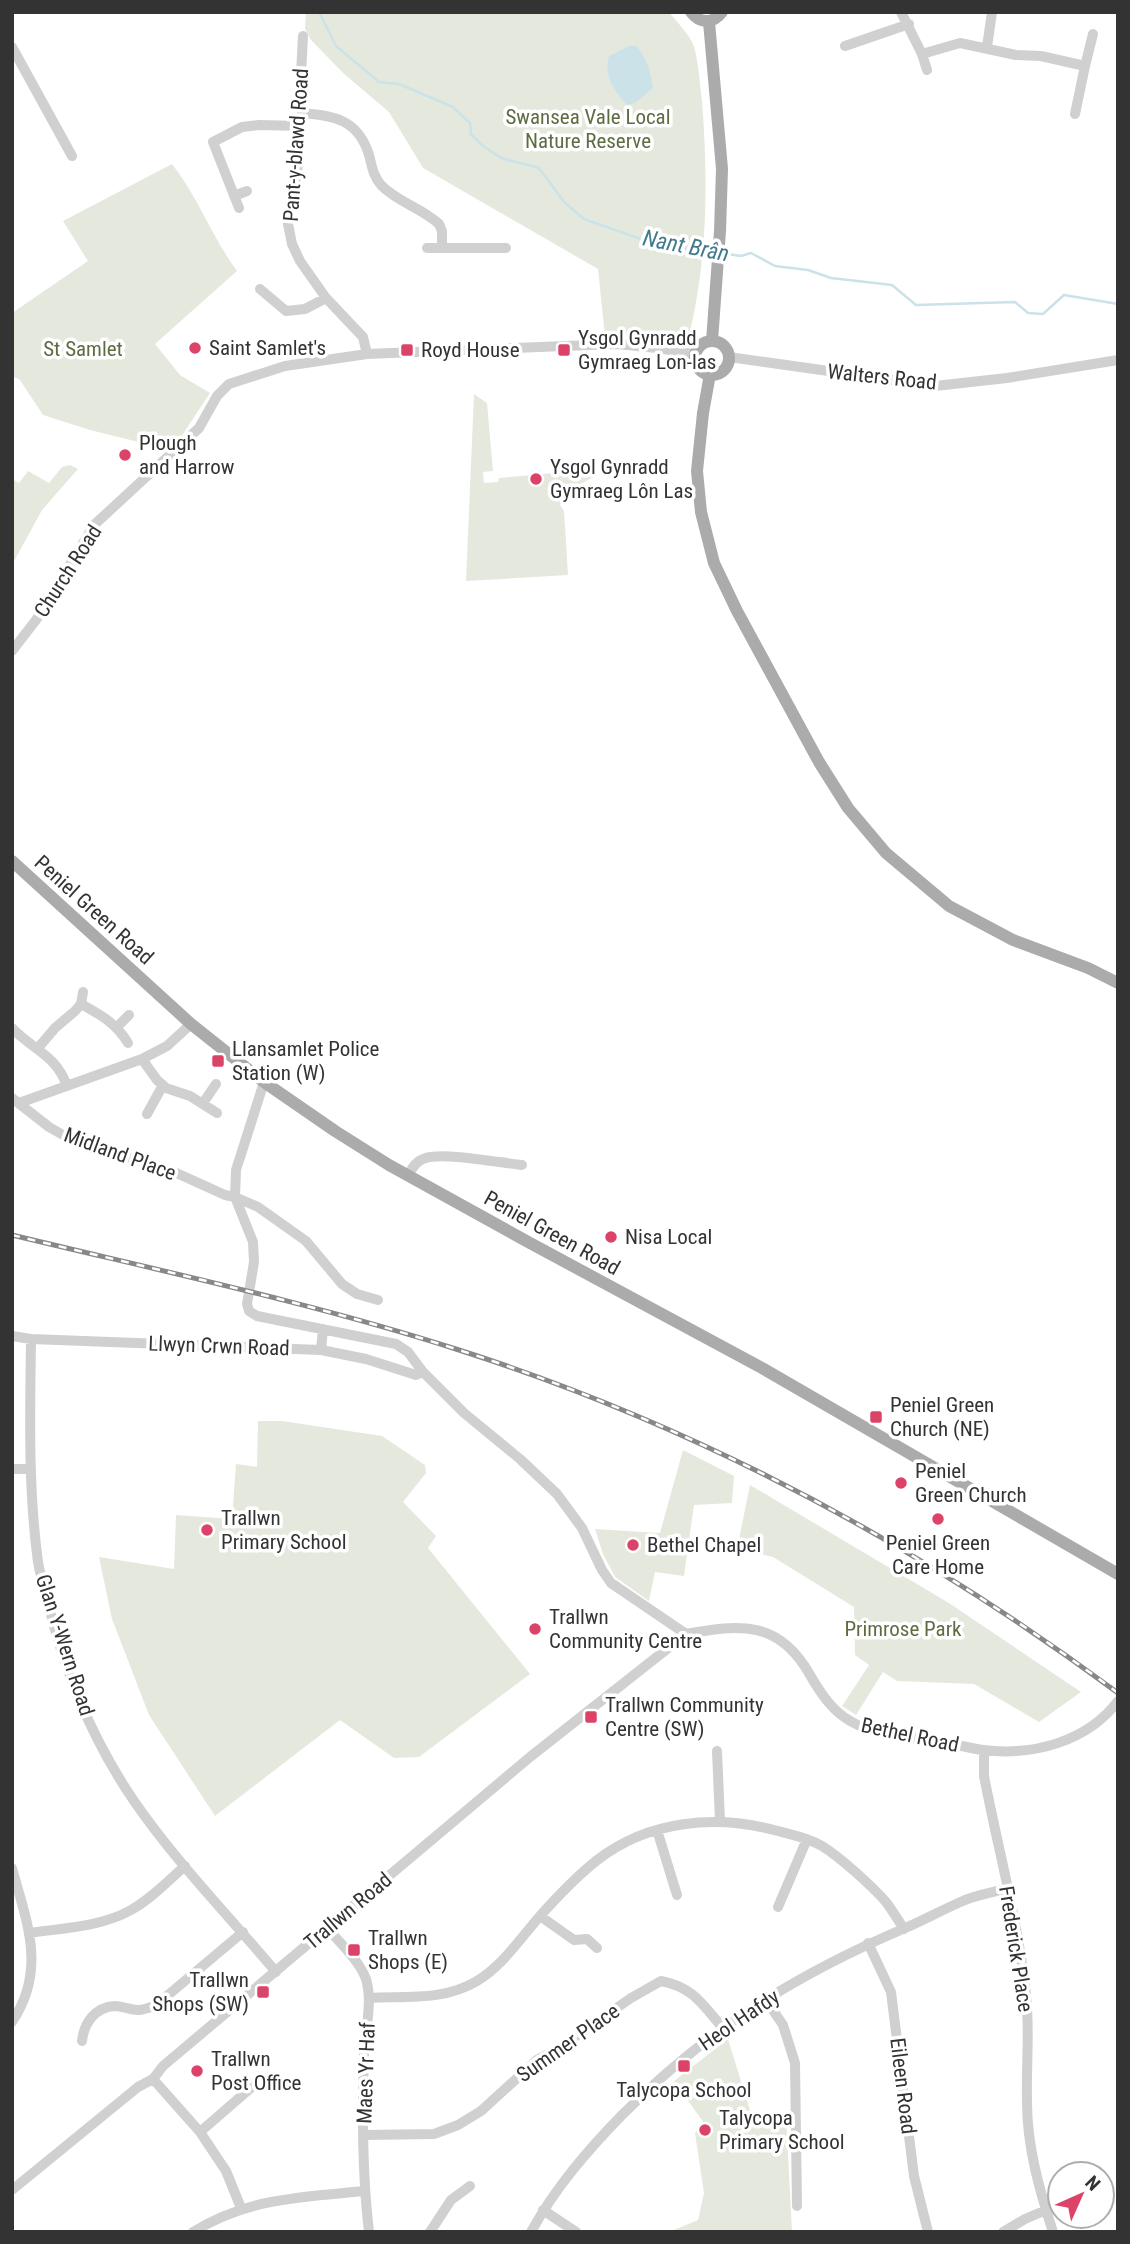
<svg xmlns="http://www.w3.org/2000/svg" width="1130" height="2244" viewBox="0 0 1130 2244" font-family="'Roboto Condensed',sans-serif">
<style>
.green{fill:#e5e9dd}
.water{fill:#cbe2e8}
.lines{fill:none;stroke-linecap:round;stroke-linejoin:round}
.stream{stroke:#cbe2e8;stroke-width:2.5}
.minor{stroke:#d0d0d0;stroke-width:10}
.major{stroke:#ababab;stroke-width:12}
.rail-casing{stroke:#888;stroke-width:5}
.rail{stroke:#fff;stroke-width:2.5;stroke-dasharray:8;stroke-linecap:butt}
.poi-dot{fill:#dc4368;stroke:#fff;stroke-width:2.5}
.labels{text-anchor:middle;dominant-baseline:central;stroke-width:7;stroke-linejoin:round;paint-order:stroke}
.park-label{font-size:21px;fill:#5d6d42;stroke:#fff}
.street-label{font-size:21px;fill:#333;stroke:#fff}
.poi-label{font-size:21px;fill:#333;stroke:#fff;text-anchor:start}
.water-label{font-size:23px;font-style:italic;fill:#417a8c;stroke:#fff}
</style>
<rect width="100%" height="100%" fill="#fff"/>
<path class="green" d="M306 12H669C676 21 687 32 692 42 698 54 700 86 702 100 708 180 708 258 689 336L682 339 605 336 598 269 423 168 389 112 343 73 311 40 305 29Z
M172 164C198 197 212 237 237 271L155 344 180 375 210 393 179 440 163 448 90 430 43 415 20 380 12 376V313L88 261 63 221Z
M474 394 487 403 493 471 483 472 484 483 498 482 499 478 564 472 574 465H593L594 477 578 485 560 505 564 511 568 575 466 581Z
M70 465 78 469 42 510 12 565V479L19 483 28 471 49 483 62 467Z
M258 1421H282L382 1436 425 1465 426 1473 403 1502 436 1536 428 1548 530 1674 419 1757 394 1758 340 1720 215 1816 149 1715 112 1619 99 1557 174 1569 176 1515 232 1519 236 1464 257 1467Z
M683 1450 734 1476 732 1503 694 1505 684 1576 655 1572 649 1601 615 1577 603 1554 595 1529 660 1533Z
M750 1485 949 1603 1081 1692 1039 1722 974 1684 897 1681 883 1672 856 1715 842 1706 869 1665 855 1655 854 1607 773 1557 737 1549Z
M728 2039 752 2117 786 2114 792 2232H669L698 2220 704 2193 695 2133 704 2123 674 2081Z"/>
<path class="water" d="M629 46H636C647 57 651 73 653 88L635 103 627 105C614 91 603 75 609 56Z"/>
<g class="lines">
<path class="stream" d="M319 12 336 46 379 82 399 84 453 107 470 123 471 134 483 146 501 158 539 168 564 202 584 219 655 244 715 253
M721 253 741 256 751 253 775 266 808 270 831 278 892 285 916 305 1015 302 1028 313 1043 314 1064 295 1118 304"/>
<path class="minor" d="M901 12 922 54 927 70
M303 36 300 93 302 113 297 173 288 224 292 244 300 261 326 298 363 337 367 354
M845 46 909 24
M12 47 72 156
M987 47 992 12
M922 54 960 43 1016 55 1041 56 1085 66 1075 114
M1085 66 1093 34
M302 113C334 116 358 119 369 155 372 166 373 176 381 185 397 202 422 208 439 224L442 231V247
M234 196 247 191
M239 208 213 142 242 127 259 125 300 126
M427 248H506
M260 289 286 311 305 309 326 298
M729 357 935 386 1007 378 1118 360
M12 651 36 620 94 525 199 428 217 396 229 384 285 366 367 354 616 344 657 348 696 354
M81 1004C101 1015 116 1023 128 1043
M117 1027 129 1015
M12 1028C33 1050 56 1055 67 1086
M38 1048 55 1028 75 1011 81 1004 83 992
M142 1059 157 1080 166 1088 190 1096 217 1113
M264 1082 236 1170 235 1197 253 1242 254 1262 247 1304 249 1311 257 1316 396 1344 408 1352 423 1372 464 1413 520 1459 557 1494 582 1528 602 1570 611 1583 686 1634C740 1624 779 1620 810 1675 821 1694 833 1712 852 1722 877 1736 908 1736 936 1741 952 1743 967 1748 983 1750 1033 1756 1087 1742 1118 1701
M12 1098 49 1127 70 1139 172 1171 225 1195 235 1197 258 1207 306 1241 342 1284 357 1294 378 1300
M19 1103 142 1059 167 1046 191 1024
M203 1103 216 1084
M147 1114 163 1085
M408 1175C412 1169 415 1162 423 1159 440 1151 501 1163 522 1165
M12 1336 31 1339 321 1350 366 1359 416 1375 423 1372
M31 1339C30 1414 28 1488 38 1562 40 1575 45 1589 48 1603 65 1673 93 1741 134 1801 176 1862 229 1916 276 1972
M321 1350 323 1329
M12 1469H30
M984 1750V1776C998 1849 1018 1921 1026 1995 1030 2031 1026 2066 1027 2102 1027 2146 1039 2189 1053 2232
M717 1751 720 1821
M657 1830 677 1895
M12 1868C27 1923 47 1970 12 2022
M778 1907 807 1839
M540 1916 574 1940 587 1939 597 1948
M327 1928C340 1943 359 1960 366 1979 373 2003 365 2030 364 2054 362 2113 362 2173 369 2232
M30 1933C63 1928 101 1927 131 1910 151 1899 168 1881 185 1866
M868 1943 891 1992 914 2176 928 2232
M369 1998C406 1996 444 2001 477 1981 503 1965 520 1939 540 1916 557 1897 576 1877 596 1861 648 1820 716 1814 778 1831 793 1835 809 1838 822 1846 840 1857 872 1886 886 1902 892 1910 898 1920 904 1929
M766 2000 783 2025 795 2063 797 2206
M82 2041C84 2023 95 2007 115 2006 122 2006 130 2010 138 2010 143 2010 150 2007 155 2006L243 1932
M153 2079 200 2132 226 2171 241 2208
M200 2132 253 2086
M364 2135 434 2134 458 2125 481 2111 537 2060 559 2048 631 1998 661 1981C693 1987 702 2004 722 2027
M12 2190 138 2087 153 2079 163 2066 530 1757 686 1634
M543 2210 576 2232
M193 2232C248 2198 302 2197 365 2191
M430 2232 451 2200 470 2186
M531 2232C555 2188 587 2151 622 2115 705 2031 795 1975 903 1929 924 1920 944 1909 965 1900 978 1895 993 1892 1006 1889
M1003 2232 1025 2219 1046 2210"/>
<path class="major" d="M691 12C700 24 713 24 722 12
M709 22 722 169 720 231 712 341
M695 358a17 17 0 1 1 34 0a17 17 0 1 1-34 0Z
M710 374 703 413 697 471 701 512 714 563 737 611 819 762 848 808 886 853 949 906 1013 940 1088 968 1118 983
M12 861 191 1024 264 1082 335 1131 389 1165 530 1243 762 1368 1118 1574"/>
<defs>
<path id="rail" d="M12 1235C161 1271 313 1303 459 1350 697 1426 917 1544 1118 1693"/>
</defs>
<use href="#rail" class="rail-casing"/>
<use href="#rail" class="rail"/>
</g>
<g class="poi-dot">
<circle cx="195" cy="348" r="7"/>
<rect x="400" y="343" width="14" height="14" rx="3.5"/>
<rect x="557" y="343" width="14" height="14" rx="3.5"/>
<circle cx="125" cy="455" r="7"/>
<circle cx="536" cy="479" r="7"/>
<rect x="211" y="1054" width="14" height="14" rx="3.5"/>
<circle cx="611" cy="1237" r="7"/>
<rect x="869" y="1410" width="14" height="14" rx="3.5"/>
<circle cx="901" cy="1483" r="7"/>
<circle cx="938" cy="1519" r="7"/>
<circle cx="207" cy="1530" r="7"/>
<circle cx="633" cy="1545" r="7"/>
<circle cx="535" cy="1629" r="7"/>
<rect x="584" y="1710" width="14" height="14" rx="3.5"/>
<rect x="347" y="1943" width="14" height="14" rx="3.5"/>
<rect x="256" y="1985" width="14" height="14" rx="3.5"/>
<rect x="677" y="2059" width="14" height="14" rx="3.5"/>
<circle cx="197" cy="2071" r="7"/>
<circle cx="705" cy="2130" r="7"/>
</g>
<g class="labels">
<g class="park-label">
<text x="588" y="117">Swansea Vale Local<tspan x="588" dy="24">Nature Reserve</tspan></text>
<text x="83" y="349">St Samlet</text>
<text x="903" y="1629">Primrose Park</text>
</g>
<g class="street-label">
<text transform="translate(296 145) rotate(-86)">Pant-y-blawd Road</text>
<text transform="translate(882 377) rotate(6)">Walters Road</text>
<text transform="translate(68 571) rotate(-57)">Church Road</text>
<text transform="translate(94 910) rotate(42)">Peniel Green Road</text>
<text transform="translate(120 1154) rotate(20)">Midland Place</text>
<text transform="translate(552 1233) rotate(29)">Peniel Green Road</text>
<text transform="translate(219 1346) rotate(2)">Llwyn Crwn Road</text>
<text transform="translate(65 1645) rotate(72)">Glan Y-Wern Road</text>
<text transform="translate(910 1735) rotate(12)">Bethel Road</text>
<text transform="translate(348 1911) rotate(-40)">Trallwn Road</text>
<text transform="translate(1016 1949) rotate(81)">Frederick Place</text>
<text transform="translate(739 2020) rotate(-34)">Heol Hafdy</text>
<text transform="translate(568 2043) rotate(-35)">Summer Place</text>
<text transform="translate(366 2073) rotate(-88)">Maes Yr Haf</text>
<text transform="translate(903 2086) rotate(83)">Eileen Road</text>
</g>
<g class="poi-label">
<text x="578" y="338">Ysgol Gynradd<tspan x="578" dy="24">Gymraeg Lon-las</tspan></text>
<text x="209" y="348">Saint Samlet's</text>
<text x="421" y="350">Royd House</text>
<text x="139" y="443">Plough<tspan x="139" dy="24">and Harrow</tspan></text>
<text x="550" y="467">Ysgol Gynradd<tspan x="550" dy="24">Gymraeg Lôn Las</tspan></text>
<text x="232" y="1049">Llansamlet Police<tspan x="232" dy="24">Station (W)</tspan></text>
<text x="625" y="1237">Nisa Local</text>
<text x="890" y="1405">Peniel Green<tspan x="890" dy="24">Church (NE)</tspan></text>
<text x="915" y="1471">Peniel<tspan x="915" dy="24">Green Church</tspan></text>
<text x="221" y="1518">Trallwn<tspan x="221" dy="24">Primary School</tspan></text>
<text x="938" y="1543" text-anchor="middle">Peniel Green<tspan x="938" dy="24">Care Home</tspan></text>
<text x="647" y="1545">Bethel Chapel</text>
<text x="549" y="1617">Trallwn<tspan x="549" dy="24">Community Centre</tspan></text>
<text x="605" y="1705">Trallwn Community<tspan x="605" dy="24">Centre (SW)</tspan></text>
<text x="368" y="1938">Trallwn<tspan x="368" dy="24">Shops (E)</tspan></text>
<text x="249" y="1980" text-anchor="end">Trallwn<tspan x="249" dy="24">Shops (SW)</tspan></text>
<text x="211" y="2059">Trallwn<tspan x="211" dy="24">Post Office</tspan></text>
<text x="684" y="2090" text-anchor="middle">Talycopa School</text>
<text x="719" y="2118">Talycopa<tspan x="719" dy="24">Primary School</tspan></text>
</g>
<g class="water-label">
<text transform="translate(686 246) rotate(11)">Nant Brân</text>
</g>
</g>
<rect width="1130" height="2244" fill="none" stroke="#333333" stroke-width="28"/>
<g transform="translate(1081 2195) rotate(45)"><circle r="33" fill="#ffffff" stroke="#adadad" stroke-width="2"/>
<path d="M0-5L12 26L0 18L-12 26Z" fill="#dc4368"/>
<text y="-10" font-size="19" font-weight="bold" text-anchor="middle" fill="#333333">N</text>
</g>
</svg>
